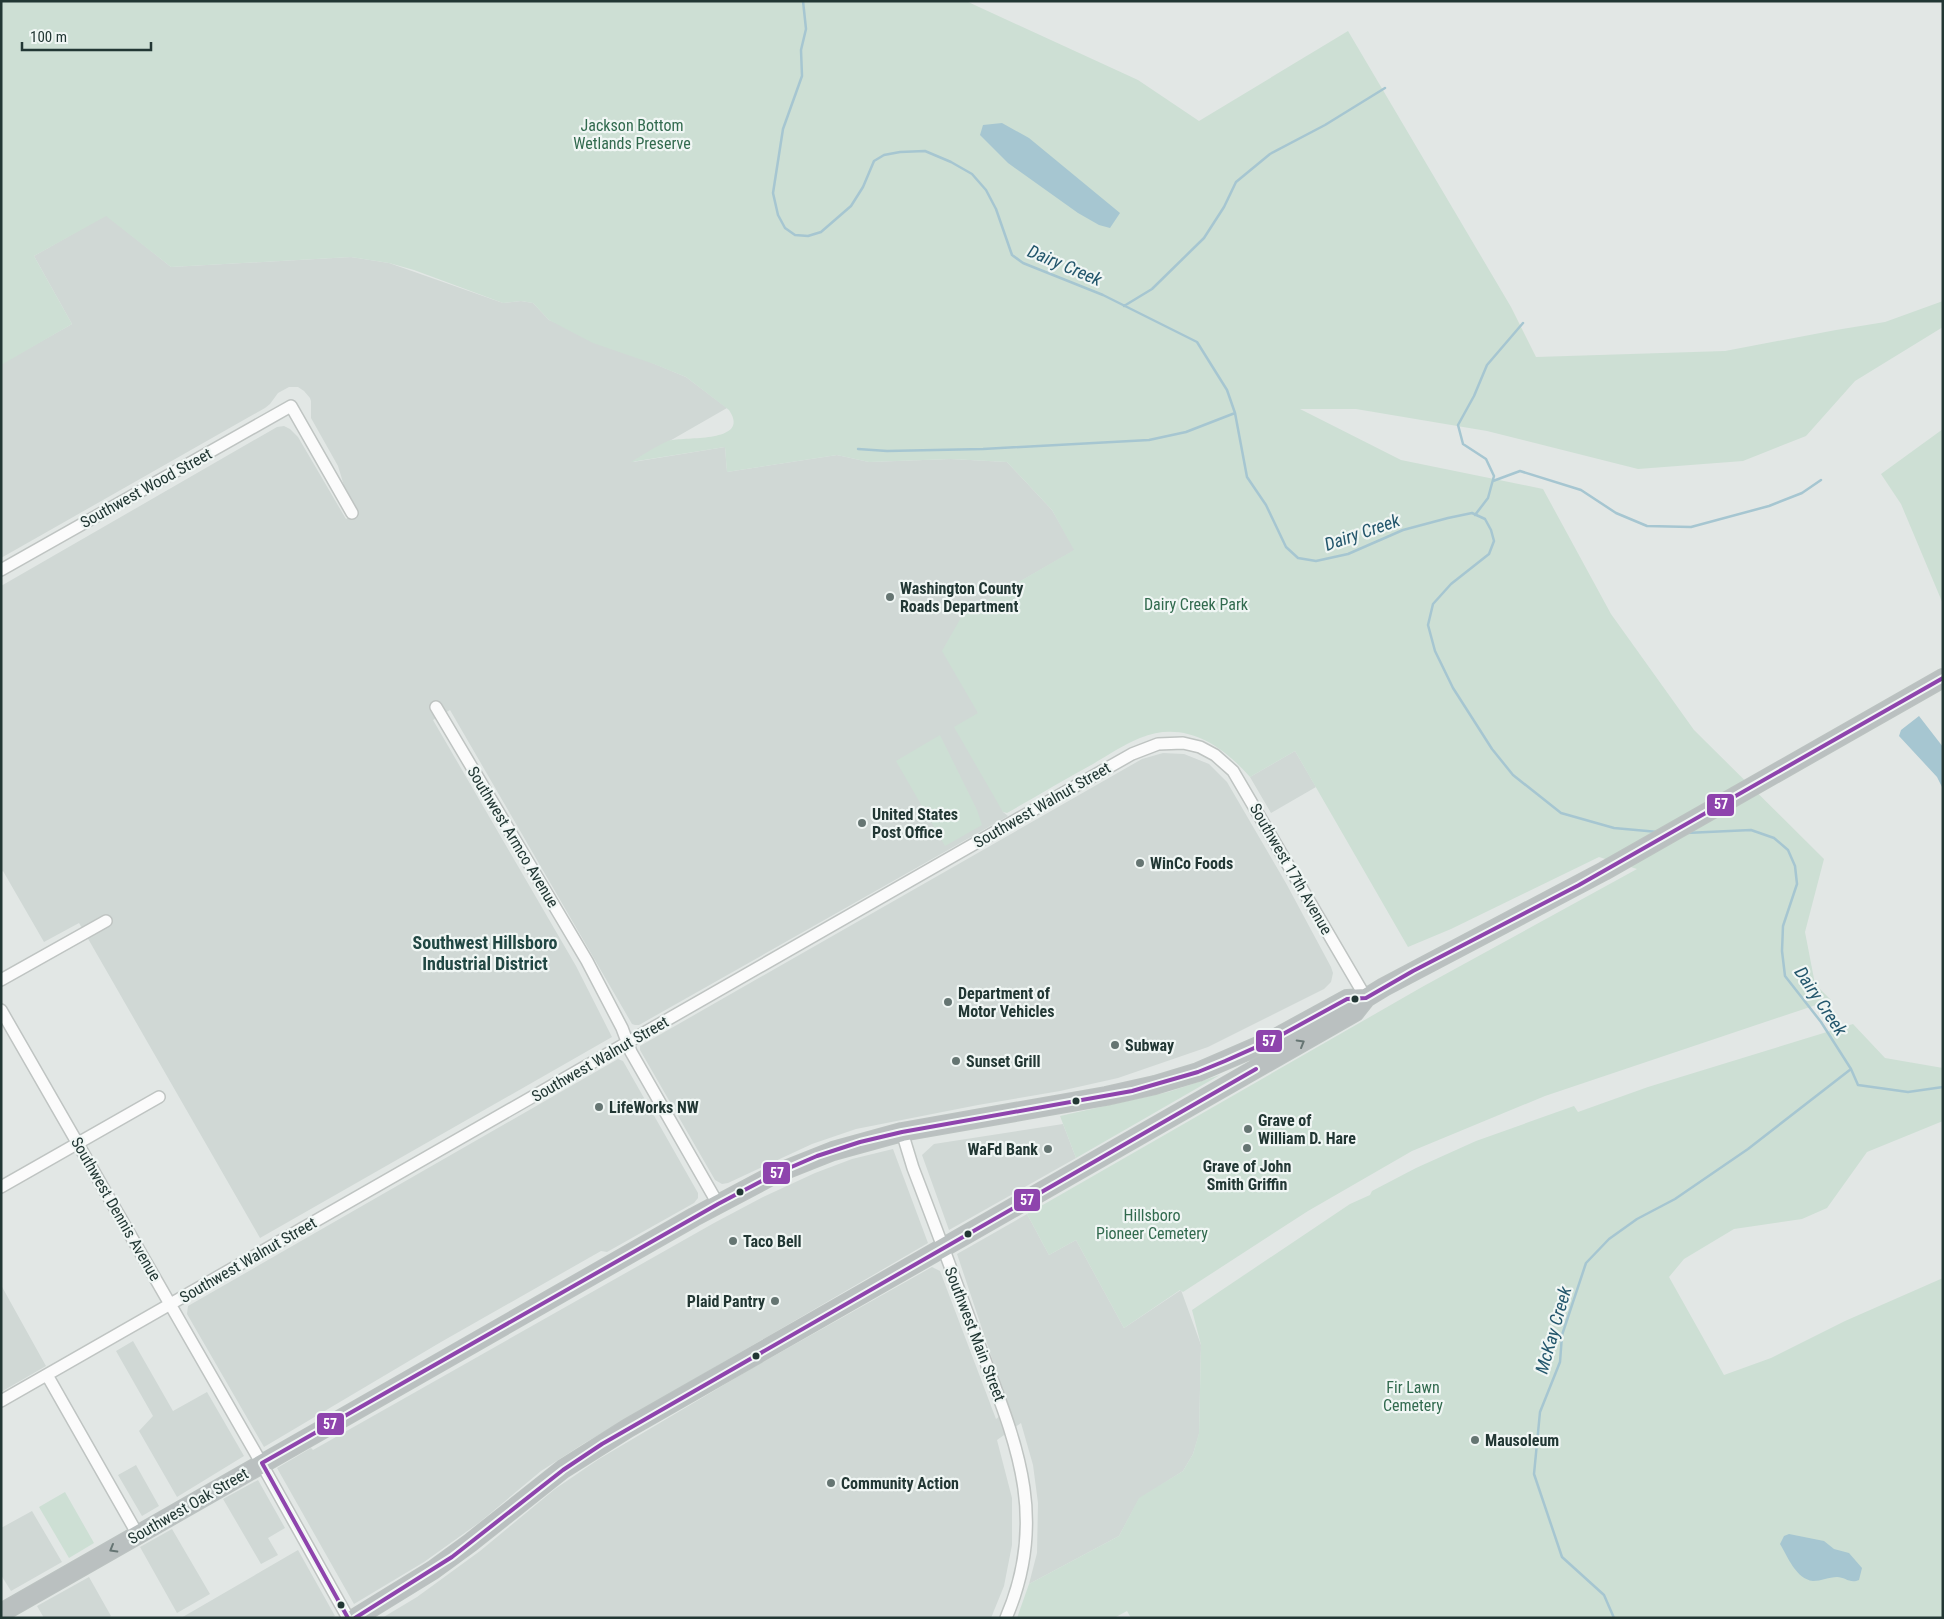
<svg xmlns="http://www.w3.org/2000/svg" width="1944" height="1619" viewBox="0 0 1944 1619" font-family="'Roboto Condensed',sans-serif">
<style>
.built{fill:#d0d8d5}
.green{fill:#cddfd4}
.water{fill:#a6c6d1}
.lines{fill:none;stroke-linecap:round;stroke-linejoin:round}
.stream{stroke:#a6c6d1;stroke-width:2.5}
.minor-casing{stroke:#bfc4c2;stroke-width:14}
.highway-casing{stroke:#bcc3c1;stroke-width:20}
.minor{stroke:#fbfbfb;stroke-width:11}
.highway{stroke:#bac0c0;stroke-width:18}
.bus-1-casing{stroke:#f0f6f4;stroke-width:8}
.bus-1{stroke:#8e44ad;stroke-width:4}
.oneway{stroke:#667573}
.poi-dot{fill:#657572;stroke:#f0f6f4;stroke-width:2}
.bus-dot{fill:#223734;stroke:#f0f6f4;stroke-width:2}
.labels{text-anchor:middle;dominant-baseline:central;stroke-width:4.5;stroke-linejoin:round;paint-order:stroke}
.park-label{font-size:16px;fill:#316a4e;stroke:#f0f6f4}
.street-label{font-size:16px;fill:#223734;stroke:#f0f6f4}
.poi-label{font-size:16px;font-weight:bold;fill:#223734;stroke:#f0f6f4;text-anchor:start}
.water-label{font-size:18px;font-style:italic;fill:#23566c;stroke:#f0f6f4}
.neighbourhood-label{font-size:18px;font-weight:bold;fill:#214743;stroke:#f0f6f4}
.line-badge{stroke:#f0f6f4;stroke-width:2}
.badge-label{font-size:14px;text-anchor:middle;font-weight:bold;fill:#fff}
</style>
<rect width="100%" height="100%" fill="#e2e7e5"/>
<path class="built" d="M106 215 171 267 351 257 389 263 503 303 521 301 533 303 549 320 686 377 727 408 633 462 725 447 727 472 837 455 869 462 951 459 1007 462 1052 510 1075 550 963 614 978 713 1003 812 1008 816 639 1025H635L632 1024 450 710 433 720 576 966 612 1037 260 1238 79 923 44 942 3 871 1 872V586L277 427 284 426 290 429 298 437 346 519 358 512 345 489 338 466 311 418V401L310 398 304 391 298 387H289L278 393 270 404 265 408 1 558V364L72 324 34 256Z
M1295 751 1316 787 1271 813 1250 777Z
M1163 753 1184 754 1209 764 1227 782 1287 885 1331 967 1333 973 1331 982 1324 989 1208 1047 1118 1078 1060 1091 978 1105 856 1129 812 1144 728 1183 722 1184 715 1180 640 1050V1046L1142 759Z
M618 1059 623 1061 698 1193V1198L694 1203 607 1252 601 1251 441 1342 264 1447 187 1314 188 1306Z
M1063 1124 1076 1158 949 1230 922 1155 934 1144Z
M893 1149 928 1243 583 1444 541 1471 480 1522 424 1562 354 1604 277 1468 311 1448 313 1450 714 1223 763 1197 815 1173 852 1159Z
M1027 1214 1049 1255 1076 1240 1124 1328 1181 1290 1201 1345 1199 1434 1193 1454 1183 1471 1139 1499 1119 1536 1029 1584 1037 1553 1038 1503 1033 1465 1021 1423 997 1440 1012 1498V1545L1004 1586 991 1618H382L417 1597 480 1551 555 1489 599 1459 749 1370 932 1267 940 1271 996 1419 1009 1409 957 1254Z
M1 1285 46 1366 1 1392Z
M133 1341 173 1411 207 1392 244 1456 177 1497 139 1431 153 1416 116 1351Z
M136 1465 159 1506 142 1516 118 1475Z
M258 1480 285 1528 268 1538 278 1555 261 1564 223 1499Z
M32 1511 62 1562 11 1591 1 1575V1528Z
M172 1529 210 1594 177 1613 140 1547Z
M298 1550 335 1616 331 1618H181Z
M89 1577 111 1616 108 1618H44L37 1606Z"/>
<path class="green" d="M1 1H966L1138 80 1199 121 1348 31 1511 307 1536 357 1725 351 1836 330 1885 322 1943 301V327L1855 381 1806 436 1743 461 1638 469 1487 431 1356 409H1300L1401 460 1543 489 1611 614 1694 730 1824 859 1805 932 1815 984 1831 1000 1545 1096 1412 1151 1308 1211 1183 1292 1180 1290 1124 1328 1076 1240 1049 1255 1027 1214 1422 987 1637 869 1599 857 1451 929 1408 947 1295 751 1250 777C1221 744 1184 720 1140 738 1123 745 1108 755 1093 764 1064 780 1035 797 1007 813L1003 812 954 727 978 713 942 651 963 614 1074 550 1052 510 1007 462 951 459 869 462 837 455 727 472 725 447 631 462C643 455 656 446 668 441 683 436 752 444 729 410L686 377 654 364 593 343 549 320 533 303 521 301 503 303 414 270 389 263 351 257 171 267 106 216 34 256 72 324 1 365Z
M1943 429V604L1901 504 1881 474Z
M940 735 977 810 982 825 945 846 896 761Z
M1853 1024 1885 1058 1943 1068V1121L1867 1152 1827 1208 1802 1219 1734 1229 1684 1259 1669 1277 1724 1375 1771 1358 1845 1321 1943 1278V1618H1131L1127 1611 1114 1618H1017L1029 1584 1119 1536 1139 1498 1183 1471 1193 1454 1199 1433 1201 1345 1192 1310 1350 1204 1370 1195 1372 1191 1416 1168 1476 1141 1574 1106 1578 1112 1648 1087Z
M1220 1075 1076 1158 1060 1116 1168 1092Z
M65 1492 94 1543 69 1558 39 1507Z"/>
<path class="water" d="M1002 123 1029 138 1120 213 1110 228 1099 225 1078 213 1008 163 980 135 983 125Z
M1919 716 1943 747V789L1937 777 1899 736 1901 730Z
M1789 1534 1824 1541 1834 1549 1849 1553 1862 1568 1859 1580C1850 1584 1845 1577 1837 1577 1829 1577 1821 1581 1813 1581 1796 1579 1788 1557 1780 1544L1784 1536Z"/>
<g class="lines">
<path class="stream" d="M803 1 806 29 801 50 802 76 783 129 773 193 778 215 785 228 795 235 808 236 821 232 851 206 863 187 874 161 884 155 900 152 925 151 951 162 972 174 986 190 996 209 1012 255 1023 263 1103 295 1197 342 1227 390 1235 413 1247 477 1266 505 1286 547 1298 558 1316 561 1348 554 1403 530 1448 518 1472 513 1485 519 1491 530 1494 541 1489 554 1451 584 1433 604 1428 625 1435 651 1453 688 1492 749 1513 775 1561 813 1614 828 1658 832
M1124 306 1152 289 1204 238 1224 207 1236 182 1270 154 1325 125 1385 88
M858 449 887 451 983 449 1149 440 1186 432 1235 413
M1493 481 1520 471 1581 490 1616 513 1647 526 1691 527 1769 506 1802 493 1821 480
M1475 515 1488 498 1494 476 1486 459 1463 444 1458 425 1474 396 1487 365 1523 323
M1686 833 1751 830 1774 838 1788 850 1795 866 1797 884 1783 926 1782 951 1785 976 1821 1022 1851 1069 1858 1085 1908 1092 1943 1087
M1614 1618 1604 1595 1562 1557 1534 1474 1540 1412 1560 1362 1562 1335 1586 1263 1609 1239 1637 1219 1675 1199 1748 1149 1851 1069"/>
<defs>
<path id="minor" d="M1 570 291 406 352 513
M436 707 587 961 622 1028 631 1052 718 1204
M1 980 106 921
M1 1010 255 1452 348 1618
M902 1132 913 1168C935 1225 956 1282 977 1339 1013 1436 1051 1514 1006 1618
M1 1187 159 1097
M47 1375 138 1535
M1 1401 1058 796 1132 754 1158 744 1183 743 1200 747 1215 755 1233 771 1366 998"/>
<path id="highway" d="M1 1613 694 1217 775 1174 833 1151 902 1132 1106 1096 1155 1085 1198 1072 1242 1053 1272 1040 1347 999 1366 998
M355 1618 433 1570 470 1543 563 1469 628 1428 1355 1012 1366 998 1384 987 1604 871 1943 678"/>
</defs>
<use href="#minor" class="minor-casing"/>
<use href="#highway" class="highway-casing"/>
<use href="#minor" class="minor"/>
<use href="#highway" class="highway"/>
<defs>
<path id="bus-1" d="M348 1618 262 1463 718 1204 775 1174 817 1156 860 1142 902 1132 1132 1091 1198 1072 1225 1061 1272 1040 1347 999 1366 998 1413 971 1579 885 1943 678
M355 1618 452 1557 563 1470 602 1444 1256 1069"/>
</defs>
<use href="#bus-1" class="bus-1-casing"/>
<use href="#bus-1" class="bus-1"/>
</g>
<defs><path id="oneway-chevron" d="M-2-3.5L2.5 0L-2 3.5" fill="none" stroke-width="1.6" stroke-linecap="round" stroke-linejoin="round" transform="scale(1.25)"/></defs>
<g class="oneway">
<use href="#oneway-chevron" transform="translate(1301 1043) rotate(-30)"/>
<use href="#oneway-chevron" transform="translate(113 1549) rotate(150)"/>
</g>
<g class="poi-dot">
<circle cx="890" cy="597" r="5"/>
<circle cx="862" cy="823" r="5"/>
<circle cx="1140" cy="863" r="5"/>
<circle cx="948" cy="1002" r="5"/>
<circle cx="1115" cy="1045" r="5"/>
<circle cx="956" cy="1061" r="5"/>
<circle cx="599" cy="1107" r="5"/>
<circle cx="1248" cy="1129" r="5"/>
<circle cx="1247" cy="1148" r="5"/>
<circle cx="1048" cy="1149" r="5"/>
<circle cx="733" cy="1241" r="5"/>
<circle cx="775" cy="1301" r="5"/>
<circle cx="1475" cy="1440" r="5"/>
<circle cx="831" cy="1483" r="5"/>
</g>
<g class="bus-dot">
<circle cx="1355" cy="999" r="4.5"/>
<circle cx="1076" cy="1101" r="4.5"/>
<circle cx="740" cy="1192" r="4.5"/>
<circle cx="968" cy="1234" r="4.5"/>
<circle cx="756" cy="1356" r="4.5"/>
<circle cx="341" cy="1605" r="4.5"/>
</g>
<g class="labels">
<g class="park-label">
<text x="632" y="125">Jackson Bottom<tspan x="632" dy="18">Wetlands Preserve</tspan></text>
<text x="1196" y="604">Dairy Creek Park</text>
<text x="1152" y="1215">Hillsboro<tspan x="1152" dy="18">Pioneer Cemetery</tspan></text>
<text x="1413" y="1387">Fir Lawn<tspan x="1413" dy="18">Cemetery</tspan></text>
</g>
<g class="street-label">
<text transform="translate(146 488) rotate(-29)">Southwest Wood Street</text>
<text transform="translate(1042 805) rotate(-30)">Southwest Walnut Street</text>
<text transform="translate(513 837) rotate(59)">Southwest Armco Avenue</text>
<text transform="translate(1291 869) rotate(60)">Southwest 17th Avenue</text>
<text transform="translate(600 1059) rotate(-30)">Southwest Walnut Street</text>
<text transform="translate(116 1209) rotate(60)">Southwest Dennis Avenue</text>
<text transform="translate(248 1260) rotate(-30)">Southwest Walnut Street</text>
<text transform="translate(975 1334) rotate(69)">Southwest Main Street</text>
<text transform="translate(188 1506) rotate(-30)">Southwest Oak Street</text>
</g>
<g class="poi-label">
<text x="900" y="588">Washington County<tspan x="900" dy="18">Roads Department</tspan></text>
<text x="872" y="814">United States<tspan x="872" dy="18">Post Office</tspan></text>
<text x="1150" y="863">WinCo Foods</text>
<text x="958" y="993">Department of<tspan x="958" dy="18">Motor Vehicles</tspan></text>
<text x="1125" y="1045">Subway</text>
<text x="966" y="1061">Sunset Grill</text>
<text x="609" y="1107">LifeWorks NW</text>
<text x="1258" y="1120">Grave of<tspan x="1258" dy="18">William D. Hare</tspan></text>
<text x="1038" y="1149" text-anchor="end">WaFd Bank</text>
<text x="1247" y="1166" text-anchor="middle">Grave of John<tspan x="1247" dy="18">Smith Griffin</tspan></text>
<text x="743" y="1241">Taco Bell</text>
<text x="765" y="1301" text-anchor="end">Plaid Pantry</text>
<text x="1485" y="1440">Mausoleum</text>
<text x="841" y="1483">Community Action</text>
</g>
<g class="water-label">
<text transform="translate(1065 265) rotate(23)">Dairy Creek</text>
<text transform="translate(1362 532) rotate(-19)">Dairy Creek</text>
<text transform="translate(1821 1001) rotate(56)">Dairy Creek</text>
<text transform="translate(1553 1330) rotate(-74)">McKay Creek</text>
</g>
<g class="neighbourhood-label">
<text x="485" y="942">Southwest Hillsboro<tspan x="485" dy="21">Industrial District</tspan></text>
</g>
</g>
<g class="line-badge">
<rect x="1706" y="793" width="29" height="24" rx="5" fill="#8e44ad"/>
<rect x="1255" y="1029" width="28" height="24" rx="5" fill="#8e44ad"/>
<rect x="762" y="1161" width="29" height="24" rx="5" fill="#8e44ad"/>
<rect x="1013" y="1188" width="28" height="24" rx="5" fill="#8e44ad"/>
<rect x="316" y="1412" width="29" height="24" rx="5" fill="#8e44ad"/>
</g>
<g class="badge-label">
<text x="1721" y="809">57</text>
<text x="1269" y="1046">57</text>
<text x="777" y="1178">57</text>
<text x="1027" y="1205">57</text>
<text x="330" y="1429">57</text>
</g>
<rect width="1944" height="1619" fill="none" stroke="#223734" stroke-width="5"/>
<path d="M22 42v8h129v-8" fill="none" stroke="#223734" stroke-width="2.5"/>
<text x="30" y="42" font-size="15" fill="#223734" stroke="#f0f6f4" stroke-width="4" paint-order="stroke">100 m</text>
</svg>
